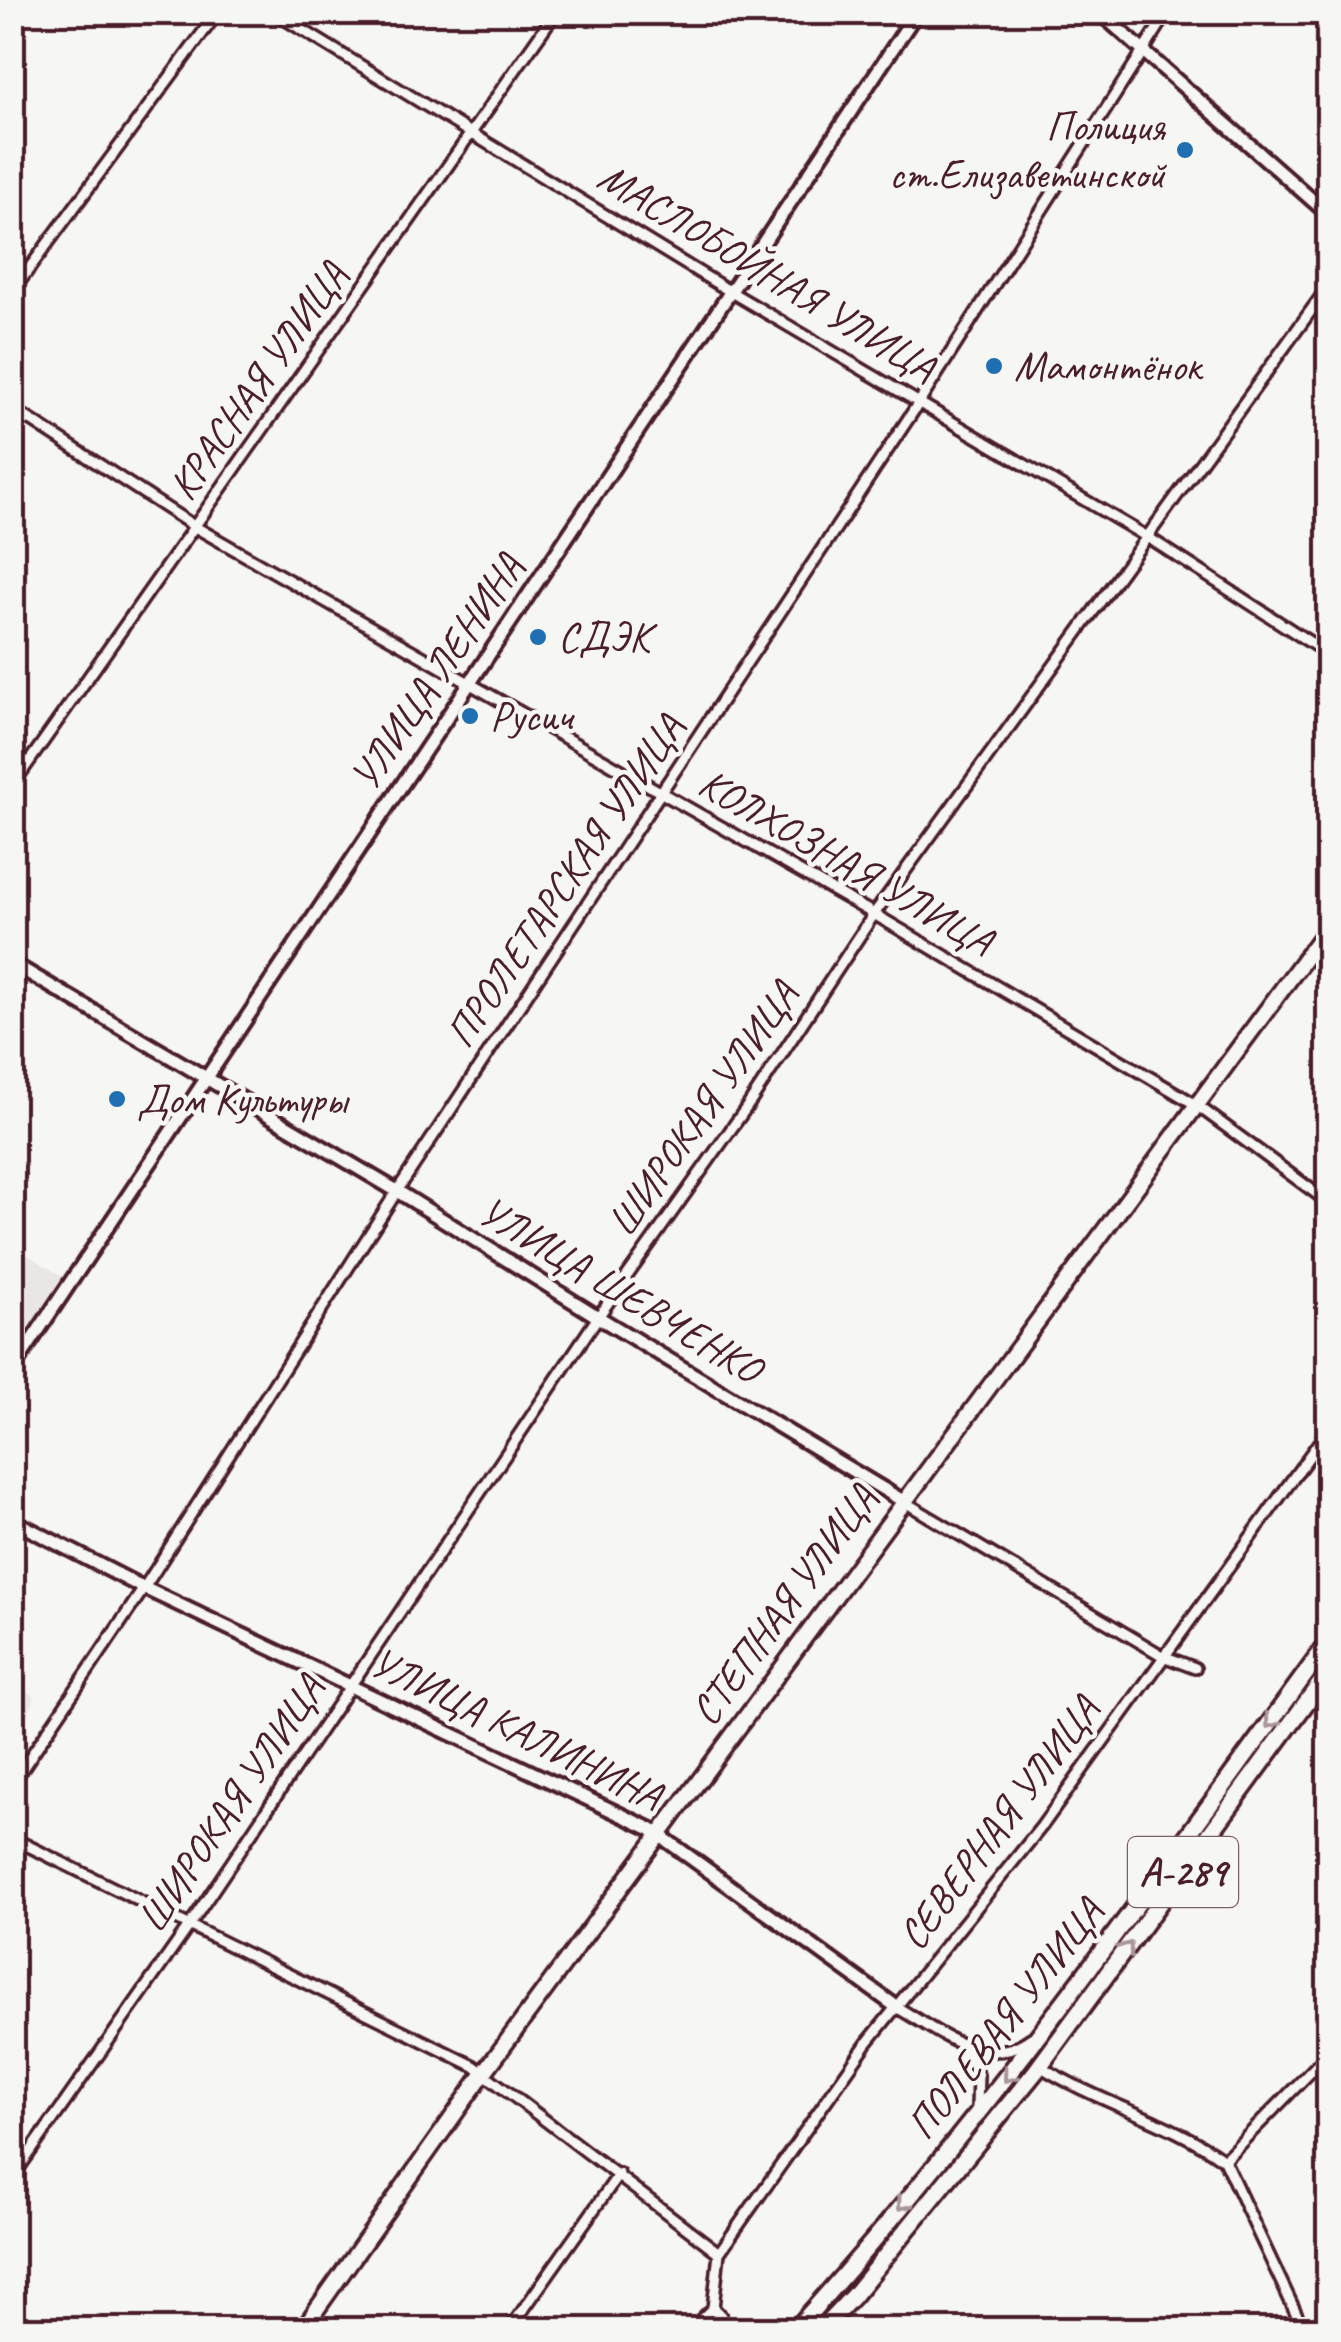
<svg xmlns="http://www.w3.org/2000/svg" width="1341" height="2342" viewBox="0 0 1341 2342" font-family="Caveat,sans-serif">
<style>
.built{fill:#e9e6e3}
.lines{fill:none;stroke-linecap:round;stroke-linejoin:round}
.minor-casing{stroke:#4a1f2b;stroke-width:16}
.tertiary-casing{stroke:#4a1f2b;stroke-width:19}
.secondary-casing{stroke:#4a1f2b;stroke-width:21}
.trunk-casing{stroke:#4a1f2b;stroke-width:22}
.minor{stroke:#f6f6f2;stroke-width:9}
.tertiary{stroke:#f6f6f2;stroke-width:11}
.secondary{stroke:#f6f6f2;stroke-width:14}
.trunk{stroke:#f6f6f2;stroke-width:15}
.oneway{stroke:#a99598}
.poi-dot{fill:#1f6fb2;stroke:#f6f6f2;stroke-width:4}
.labels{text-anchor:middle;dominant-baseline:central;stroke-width:9;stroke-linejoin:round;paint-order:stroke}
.shield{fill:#f6f6f2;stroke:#7e6067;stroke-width:2.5}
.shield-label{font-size:40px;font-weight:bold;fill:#4a1f2b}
.poi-label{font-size:42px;fill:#4a1f2b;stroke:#f6f6f2;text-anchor:start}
.street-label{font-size:42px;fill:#4a1f2b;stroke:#f6f6f2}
</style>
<rect width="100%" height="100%" fill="#f6f6f2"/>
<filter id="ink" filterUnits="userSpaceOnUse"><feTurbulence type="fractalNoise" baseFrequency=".01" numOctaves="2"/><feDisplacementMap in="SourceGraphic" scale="20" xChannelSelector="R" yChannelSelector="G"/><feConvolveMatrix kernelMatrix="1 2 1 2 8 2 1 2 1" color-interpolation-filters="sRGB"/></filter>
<g filter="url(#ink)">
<path class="built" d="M13 1246 62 1276 13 1352V1245Z
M13 1681 35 1697 17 1740 13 1738Z"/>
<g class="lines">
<defs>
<path id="minor" d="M273 12 731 292 1149 538 1328 654
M12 292 218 12
M12 408 197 528 874 914 1198 1106 1328 1202
M12 786 556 12
M903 1501 1163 1656 1195 1668
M12 1784 144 1588 397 1191 920 401 1168 12
M12 1838 474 2066 719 2253
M898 2008C940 2032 985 2072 1031 2038
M962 2045 978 2075 977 2108
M1040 2066C1098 2103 1169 2120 1224 2160L1304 2330
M1224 2160 1328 2054
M12 2178 189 1926 598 1317 751 1101 874 914 1328 287
M719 2253 867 2043 1042 1826 1328 1430
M719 2253 713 2308 721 2316
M509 2330 619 2174
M690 2330 713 2308"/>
<path id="tertiary" d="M1099 12 1328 214
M12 963 397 1191 598 1317 903 1501
M12 1370 917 12
M12 1520 144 1588 651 1829 898 2008"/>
<path id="secondary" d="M302 2330 483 2074 1328 927"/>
<path id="trunk" d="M795 2330C990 2114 1157 1877 1328 1643
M821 2330 853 2296 1036 2071 1328 1673"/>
</defs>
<use href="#minor" class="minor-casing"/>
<use href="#tertiary" class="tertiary-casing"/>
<use href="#secondary" class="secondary-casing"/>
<use href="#trunk" class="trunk-casing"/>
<use href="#minor" class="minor"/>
<use href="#tertiary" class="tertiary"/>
<use href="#secondary" class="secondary"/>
<use href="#trunk" class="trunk"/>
</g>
<defs><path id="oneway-chevron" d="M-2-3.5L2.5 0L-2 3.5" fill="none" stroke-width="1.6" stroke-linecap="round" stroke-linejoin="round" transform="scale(2.5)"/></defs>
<g class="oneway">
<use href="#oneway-chevron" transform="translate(1271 1722) rotate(126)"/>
<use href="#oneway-chevron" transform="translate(1127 1948) rotate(-54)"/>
<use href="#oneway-chevron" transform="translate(1009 2076) rotate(129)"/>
<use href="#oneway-chevron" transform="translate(903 2204) rotate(130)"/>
</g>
</g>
<g class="poi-dot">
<circle cx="1185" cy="150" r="10"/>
<circle cx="994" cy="366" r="10"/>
<circle cx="538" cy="637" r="10"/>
<circle cx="470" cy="716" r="10"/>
<circle cx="117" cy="1099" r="10"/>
</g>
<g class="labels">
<rect class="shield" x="1128" y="1837" width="110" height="70" rx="8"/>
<g class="shield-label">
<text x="1183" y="1872">А-289</text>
</g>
<g class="poi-label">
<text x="1165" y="126" text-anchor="end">Полиция<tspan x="1165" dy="48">ст.Елизаветинской</tspan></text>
<text x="1014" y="366">Мамонтёнок</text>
<text x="558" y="637">СДЭК</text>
<text x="490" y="716">Русич</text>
<text x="137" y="1099">Дом Культуры</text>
</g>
<g class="street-label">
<text transform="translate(767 272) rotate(31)">МАСЛОБОЙНАЯ УЛИЦА</text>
<text transform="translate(258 381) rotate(-55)">КРАСНАЯ УЛИЦА</text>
<text transform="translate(437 672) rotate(-56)">УЛИЦА ЛЕНИНА</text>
<text transform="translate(846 862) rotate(30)">КОЛХОЗНАЯ УЛИЦА</text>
<text transform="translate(565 881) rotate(-56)">ПРОЛЕТАРСКАЯ УЛИЦА</text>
<text transform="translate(703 1109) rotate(-55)">ШИРОКАЯ УЛИЦА</text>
<text transform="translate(620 1290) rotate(31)">УЛИЦА ШЕВЧЕНКО</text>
<text transform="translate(784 1605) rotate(-54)">СТЕПНАЯ УЛИЦА</text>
<text transform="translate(516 1729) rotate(26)">УЛИЦА КАЛИНИНА</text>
<text transform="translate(231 1804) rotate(-56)">ШИРОКАЯ УЛИЦА</text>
<text transform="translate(999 1823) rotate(-53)">СЕВЕРНАЯ УЛИЦА</text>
<text transform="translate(1005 2019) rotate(-52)">ПОЛЕВАЯ УЛИЦА</text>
</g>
</g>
<rect width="1341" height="2342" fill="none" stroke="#f6f6f2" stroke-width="50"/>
<rect x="25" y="25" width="1291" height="2292" fill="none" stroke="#4a1f2b" stroke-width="4" filter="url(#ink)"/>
</svg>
